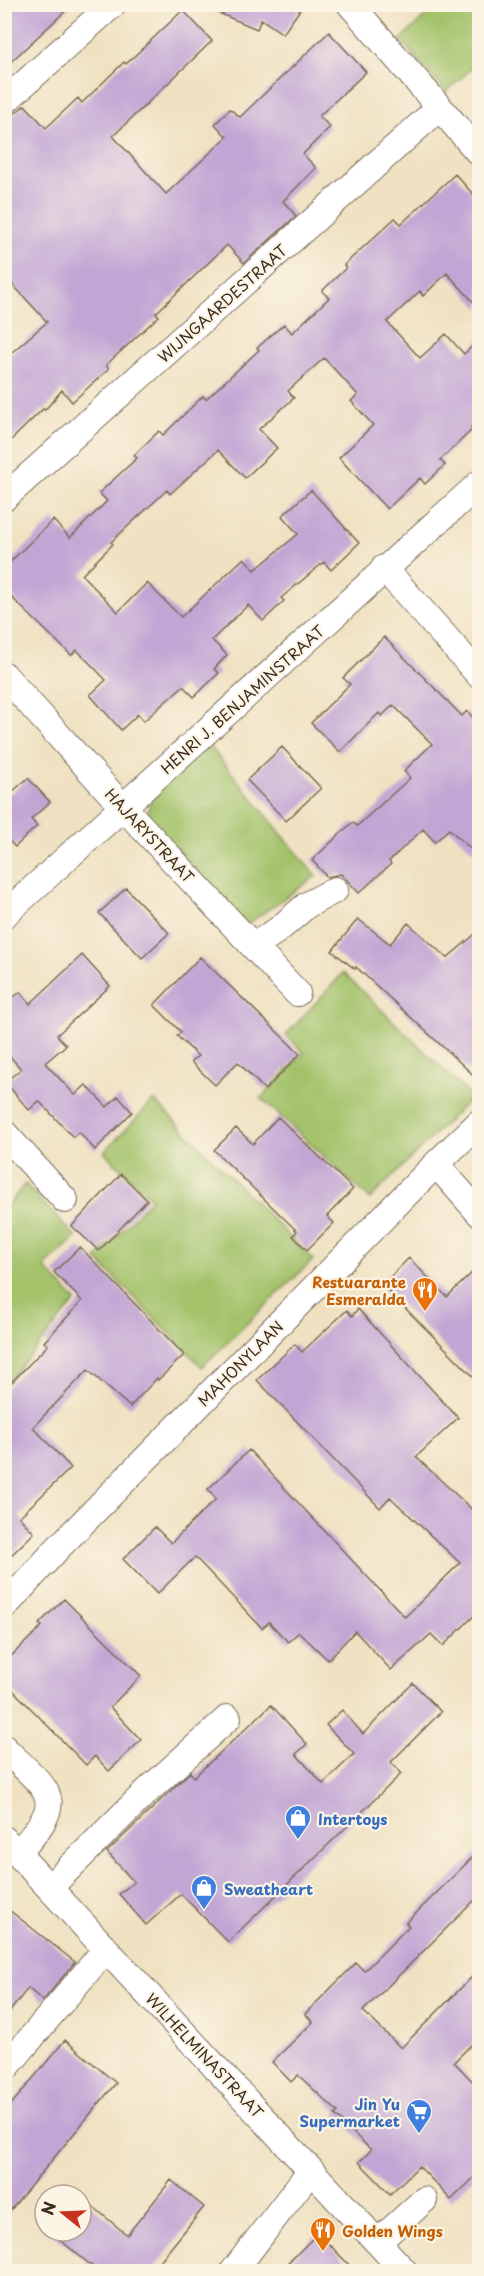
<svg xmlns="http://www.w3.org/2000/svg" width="484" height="2276" viewBox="0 0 484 2276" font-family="'Playpen Sans',sans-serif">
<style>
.green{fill:#a3c26a;stroke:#6f7644;stroke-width:1.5}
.building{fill:#c1a5d4}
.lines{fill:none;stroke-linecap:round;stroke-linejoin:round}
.minor-casing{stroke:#7a6a57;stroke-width:28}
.minor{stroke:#fff;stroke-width:26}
.labels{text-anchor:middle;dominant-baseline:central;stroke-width:4.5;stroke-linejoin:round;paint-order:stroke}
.street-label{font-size:15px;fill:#3b2a1e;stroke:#fcf5e5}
.food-label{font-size:15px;font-weight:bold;fill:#c56008;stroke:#fcf5e5;text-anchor:end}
.shop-label{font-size:15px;font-weight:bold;fill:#366cbe;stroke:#fcf5e5;text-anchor:start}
</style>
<rect width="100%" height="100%" fill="#fcf5e5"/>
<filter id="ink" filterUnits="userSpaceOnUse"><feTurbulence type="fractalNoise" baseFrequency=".0167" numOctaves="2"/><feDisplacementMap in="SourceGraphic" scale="12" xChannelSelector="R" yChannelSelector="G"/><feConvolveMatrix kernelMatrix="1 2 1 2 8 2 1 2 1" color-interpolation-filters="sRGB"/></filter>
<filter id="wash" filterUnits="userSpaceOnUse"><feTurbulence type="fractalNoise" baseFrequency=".008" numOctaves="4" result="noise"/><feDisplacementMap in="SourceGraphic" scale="24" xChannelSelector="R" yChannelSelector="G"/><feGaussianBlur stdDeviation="1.35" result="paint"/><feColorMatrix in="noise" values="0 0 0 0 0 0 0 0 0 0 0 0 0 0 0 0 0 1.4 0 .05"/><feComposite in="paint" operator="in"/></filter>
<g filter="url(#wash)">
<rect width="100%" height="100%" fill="#efe1c1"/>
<path class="green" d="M438 5H479V62L446 92 400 40Z
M208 744 316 876 246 925 148 818C145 785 185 763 208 744Z
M343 973 472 1097 370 1199 261 1098 304 1053 286 1035Z
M154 1100 313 1260 202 1367 96 1259 151 1199 104 1152Z
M25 1184 76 1237 44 1267 76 1301 5 1385V1209Z"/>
<g id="blocks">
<path class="building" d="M4 4H73L4 68Z
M197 4H304L283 34 261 19 257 29Z
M183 10 212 41 113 136 166 194 227 137 215 124 230 109 240 117 329 32 366 72 319 116 330 127 303 154 316 168 283 201 296 216 244 263 227 245 156 313 159 316 106 365 109 369 72 402 62 390 45 410 43 409 4 447V359L47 322 4 275V122L25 105 46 128 78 98 82 103 124 62 126 64Z
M455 174 480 202V309L447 273 423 296 420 291 387 322 420 358 446 334 464 354 480 339V420L471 427 473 429 440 460 445 465 425 484 420 478 387 509 339 458 373 425 351 401 358 395 324 358 288 391 294 398 259 429 277 448 245 478 218 450 170 494 167 490 111 542 113 544 82 575 118 612 147 583 181 617 244 558 255 570 298 534 282 516 311 490 359 543 331 570 324 562 281 598 284 601 263 621 248 605 212 640 227 655 214 669 219 673 194 697 183 686 144 721 138 714 121 730 90 695 106 680 77 650 71 655 4 590V568L53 520 70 538 107 501 99 493 137 458 134 455 159 431 163 435 203 396 206 399 259 350 257 348 284 324 292 333 329 298 322 291 346 268 344 265 395 218 401 224Z
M384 637 462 716 467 711 480 725V857L449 829 435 842 423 829 389 861 391 864 359 893 341 874 327 877 312 860 353 822 357 826 410 778 404 771 432 744 393 705 382 716 379 713 340 752 311 723 350 684 343 678Z
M282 747 321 788 286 821 247 780Z
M28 778 50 802 31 819 37 826 15 847 4 836V799Z
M126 888 169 933 142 958 99 913Z
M358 919 390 944 408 923 447 958 480 930V1081L356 967 355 969 332 951Z
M82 955 110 986 57 1035 66 1045 45 1063 75 1095 86 1085 107 1107 118 1096 132 1112 95 1150 79 1132 73 1137 39 1101 29 1110 5 1082 21 1069 4 1050V1005L20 992 30 1004Z
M200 957 300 1054 265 1090 238 1062 215 1085 191 1062 198 1056 177 1036 181 1032 154 1005Z
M278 1117 353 1189 327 1216 334 1223 307 1250 293 1236 297 1231 214 1150 236 1128 253 1144Z
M121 1174 147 1200 99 1251 72 1226Z
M80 1247 184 1355 158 1380 157 1378 130 1407 88 1370 33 1427 71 1468 19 1517 34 1533 4 1562V1390L48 1345 44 1342 82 1301 54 1272Z
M409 1258 447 1297 480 1265V1383L382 1285Z
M358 1309 458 1418 416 1457 480 1517V1610L443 1646 431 1634 391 1670 355 1631 328 1660 299 1632 288 1642 269 1622 262 1628 195 1557 157 1594 123 1559 155 1527 171 1543 216 1499 208 1489 249 1450 405 1617 460 1563 390 1497 380 1508 257 1380 295 1344 302 1352 347 1310 352 1316Z
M64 1599 141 1676 110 1707 141 1740 109 1771 95 1756 86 1765 4 1681V1663L42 1626 39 1624Z
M413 1683 441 1712 391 1762 401 1774 228 1942 181 1894 146 1925 119 1894 134 1882 107 1852 190 1772 194 1777 271 1705 307 1744 296 1754 323 1784 354 1754 326 1725 342 1710 363 1734Z
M480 1850V1895L363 2011 401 2048 480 1969V2036L454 2062 480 2089V2172L451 2200 419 2166 390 2194 359 2162 371 2150 335 2115 338 2112 298 2075 291 2082 272 2062 313 2022 305 2014 356 1963 364 1971 409 1926 406 1923Z
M4 1906 75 1962 43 2001 28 1988 4 2019Z
M65 2040 116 2083 4 2218V2113Z
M171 2180 204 2207 152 2271H98L49 2231H81V2215L90 2204 127 2235Z
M318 2233 355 2271H280Z"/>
</g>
</g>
<g filter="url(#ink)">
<use href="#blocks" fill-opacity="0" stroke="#7a6a57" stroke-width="1.5"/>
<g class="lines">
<defs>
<path id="minor" d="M350 4 480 154
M4 102 113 4
M4 498 439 108
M384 568 480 676
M4 675 123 807 297 993
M4 915 480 483
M253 946 278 930 307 905 335 890
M4 1133 65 1200
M436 1164 480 1214
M4 1607 57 1549 436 1164 480 1122
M4 1748C52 1795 68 1797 18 1853
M4 1839 405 2272
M50 1887 144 1794 228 1718
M4 2070 106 1949
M378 2242 424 2200
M233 2272 311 2170"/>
</defs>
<use href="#minor" class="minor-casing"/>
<use href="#minor" class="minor"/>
</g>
</g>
<defs>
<symbol id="restaurant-pin" viewBox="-11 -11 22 30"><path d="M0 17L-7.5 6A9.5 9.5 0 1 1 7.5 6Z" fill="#e8710a" stroke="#fcf5e5"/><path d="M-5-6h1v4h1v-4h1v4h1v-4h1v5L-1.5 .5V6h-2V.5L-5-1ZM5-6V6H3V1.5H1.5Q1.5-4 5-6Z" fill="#fff"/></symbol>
<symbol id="shop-pin" viewBox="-11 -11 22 30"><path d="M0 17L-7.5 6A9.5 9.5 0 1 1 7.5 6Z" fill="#3f7fe0" stroke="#fcf5e5"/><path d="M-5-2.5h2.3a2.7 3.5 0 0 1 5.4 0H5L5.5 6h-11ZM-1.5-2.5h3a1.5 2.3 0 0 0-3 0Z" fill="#fff"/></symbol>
<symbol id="supermarket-pin" viewBox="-11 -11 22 30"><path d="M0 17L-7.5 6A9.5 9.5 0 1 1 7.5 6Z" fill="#3f7fe0" stroke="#fcf5e5"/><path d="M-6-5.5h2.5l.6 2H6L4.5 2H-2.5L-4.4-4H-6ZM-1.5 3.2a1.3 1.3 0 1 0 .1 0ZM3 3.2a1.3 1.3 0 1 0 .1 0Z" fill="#fff"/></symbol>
</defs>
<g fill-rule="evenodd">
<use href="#restaurant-pin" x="410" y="1275" width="30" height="40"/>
<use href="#shop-pin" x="283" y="1803" width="30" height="40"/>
<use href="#shop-pin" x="189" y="1873" width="30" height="40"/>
<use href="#supermarket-pin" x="404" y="2097" width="30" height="40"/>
<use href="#restaurant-pin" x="308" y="2215" width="30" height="40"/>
</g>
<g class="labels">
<g class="street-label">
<text transform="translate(222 303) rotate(-42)">WIJNGAARDESTRAAT</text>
<text transform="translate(242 699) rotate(-42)">HENRI J. BENJAMINSTRAAT</text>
<text transform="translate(150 835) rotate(47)">HAJARYSTRAAT</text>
<text transform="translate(240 1363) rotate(-45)">MAHONYLAAN</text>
<text transform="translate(205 2055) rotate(47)">WILHELMINASTRAAT</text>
</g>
<g class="food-label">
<text x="406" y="1281">Restuarante<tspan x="406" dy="17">Esmeralda</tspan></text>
<text x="342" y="2230" text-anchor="start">Golden Wings</text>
</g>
<g class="shop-label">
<text x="318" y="1818">Intertoys</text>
<text x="224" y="1888">Sweatheart</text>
<text x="400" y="2103" text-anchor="end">Jin Yu<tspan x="400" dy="17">Supermarket</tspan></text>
</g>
</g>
<rect width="484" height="2276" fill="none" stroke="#fcf5e5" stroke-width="24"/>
<g transform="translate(63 2213) rotate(288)"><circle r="28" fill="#fcf5e5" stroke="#afa495" stroke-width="1.5"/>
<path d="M0-4.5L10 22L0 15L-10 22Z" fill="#c8321e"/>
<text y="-9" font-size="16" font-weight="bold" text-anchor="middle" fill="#3b2a1e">N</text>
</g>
</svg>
